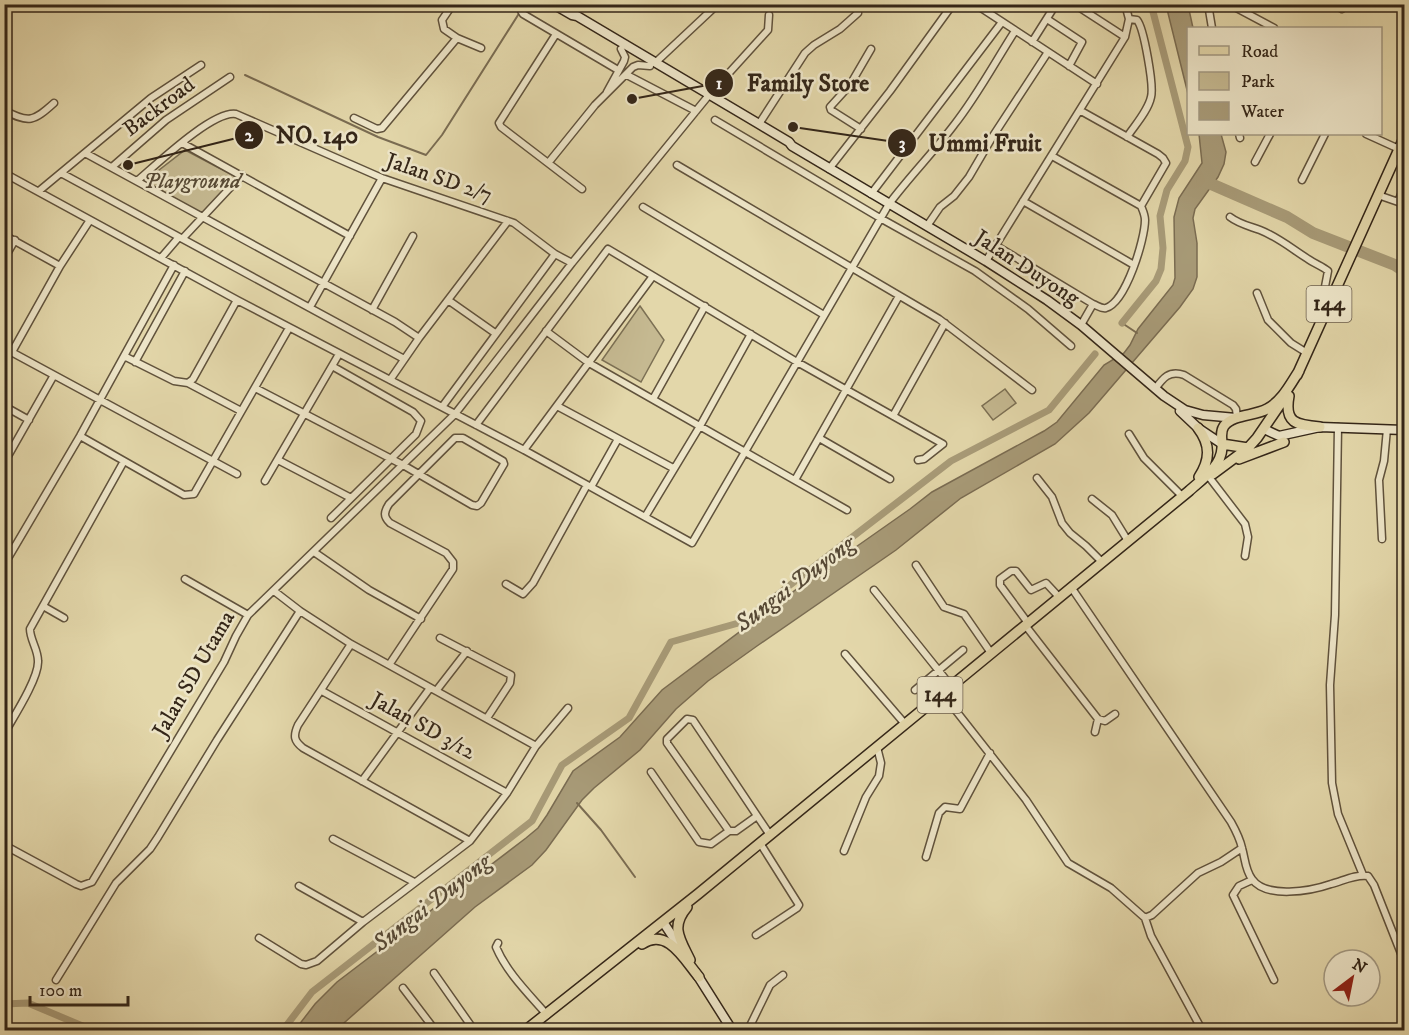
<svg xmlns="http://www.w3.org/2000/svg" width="1409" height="1035" viewBox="0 0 1409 1035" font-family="'IM FELL DW Pica',serif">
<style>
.green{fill:#c5b991;stroke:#7c7054;stroke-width:1.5}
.water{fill:#a89b78;stroke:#7a6c52;stroke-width:1.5}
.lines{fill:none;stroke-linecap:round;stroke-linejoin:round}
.stream{stroke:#7a6c52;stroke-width:2}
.canal{stroke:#a89b78;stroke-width:7}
.river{stroke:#a89b78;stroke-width:12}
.street-casing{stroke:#60523c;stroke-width:9}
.secondary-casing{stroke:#342618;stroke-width:11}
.primary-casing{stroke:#342618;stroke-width:12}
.street{stroke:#ede5c8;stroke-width:6}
.secondary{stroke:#ede5c8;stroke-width:8}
.primary{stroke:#e3d7aa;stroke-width:9}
.labels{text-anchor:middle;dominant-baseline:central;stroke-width:5;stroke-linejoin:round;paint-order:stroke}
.shield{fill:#ede5c8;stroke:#6c5f4d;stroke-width:1.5}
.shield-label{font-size:21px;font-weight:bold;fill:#342618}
.street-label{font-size:22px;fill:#342618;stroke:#ede5c8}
.park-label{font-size:22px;font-style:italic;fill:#584b36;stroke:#ede5c8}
.water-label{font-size:24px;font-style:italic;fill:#574935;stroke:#ede5c8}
.leader{fill:none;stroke:#342618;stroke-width:2}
.callout-dot{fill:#342618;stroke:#ede5c8;stroke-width:2}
.mark-label{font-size:18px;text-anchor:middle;font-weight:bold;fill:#fff}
.callout-label{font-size:24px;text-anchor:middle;font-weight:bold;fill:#342618;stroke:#ede5c8;stroke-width:5;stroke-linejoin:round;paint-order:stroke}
</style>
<rect width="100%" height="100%" fill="#e3d7aa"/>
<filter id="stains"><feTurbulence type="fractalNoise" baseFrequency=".00333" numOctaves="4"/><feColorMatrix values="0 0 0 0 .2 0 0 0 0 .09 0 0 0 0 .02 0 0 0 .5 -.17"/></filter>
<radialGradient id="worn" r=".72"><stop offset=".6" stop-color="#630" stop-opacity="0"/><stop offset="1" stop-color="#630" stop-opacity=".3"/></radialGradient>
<path class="green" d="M185 150 236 177 202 214 145 181Z
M640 306 664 340 641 382 602 360Z
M1005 389 1016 403 993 420 982 406Z"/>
<path class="water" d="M1166 5H1188L1193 28H1188V94Z
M1199 134H1221L1226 152 1224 164 1218 177 1195 209 1193 218 1197 243V277L1193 289 1180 307 1089 413 1055 444 961 498 896 550 757 646 708 681 676 709 640 750 594 788 582 800 546 850 532 865 475 907 336 1030H295L315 1004 337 982 526 838 538 828 547 815 573 771 620 737 662 690 806 582 910 509 932 492 1044 431 1057 422 1104 365 1124 353 1130 345 1138 329 1173 285 1175 278 1174 217 1179 198 1202 163Z"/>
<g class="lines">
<path class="stream" d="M245 75 378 137 426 155 442 135 525 4
M1122 323 1137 333
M577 803 601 830 635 877"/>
<path class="canal" d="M1122 323 1156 281 1161 269 1163 248 1160 216 1167 190 1185 161 1188 147 1151 4
M4 1004 28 1003 92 1030
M283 1030 312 992 532 821 562 765 629 718 671 642 742 622 951 461 1049 410 1095 354"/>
<path class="river" d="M1202 180 1287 217 1313 233 1395 265 1404 271"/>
<defs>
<path id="street" d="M453 4 442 20 444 29 457 38 481 48
M517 4 523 14 618 70
M975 4 1097 84
M1074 4 1125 37
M1208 4 1212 28
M1229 4 1274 28
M1333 4 1342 9
M572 15 581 4
M1047 19 1082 42 1069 66
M556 34 499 123 501 127 582 189
M1032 42 1056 4
M655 63 718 4
M627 75 696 111
M607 92 624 61 625 57 621 49
M4 110C29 124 34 121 54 103
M354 118 377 129 382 128 457 38
M715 120 880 218 975 271 1028 309 1071 346
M759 124 805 53 814 45 840 29 858 13
M861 129 831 110 830 107 850 85 871 49
M1239 134 1240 138
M1366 134 1399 149H1404
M1127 137C1135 125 1148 111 1151 97 1154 86 1144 28 1137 20L1129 19
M182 143 350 236
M85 153 395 322 419 338
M1052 156 1141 206
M549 162 595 105 633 67 638 65 650 66
M1255 162 1270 134
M677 165 939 319 1032 390
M112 167 166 120 230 77
M829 169 890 91 953 4
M4 173 237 300 524 450 692 543 889 204C909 177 933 153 954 125 977 96 995 62 1015 31
M61 173 404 359
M1302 180 1325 134
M137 181C156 165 213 110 236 114L382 178 514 223 555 254 572 263
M39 191 151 98 201 65
M871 194 1002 22
M1378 195 1404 204
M1023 201 1134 265
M1398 202 1404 187
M643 207 824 315
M1230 217C1239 224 1249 226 1260 230 1278 237 1292 249 1308 259 1315 264 1322 266 1328 271L1323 297 1329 305
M927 226 940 207 954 196 969 177 993 136 1048 52
M4 235 60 266
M183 238 242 175
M995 245 1093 304
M161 258 179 237
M4 259 15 240
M986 261 1125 37 1129 19 1125 4
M1257 293 1268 320 1291 343 1307 353
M448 300 495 333
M310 307 382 178
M372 310 413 236
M1081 325 1093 304C1098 306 1101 309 1106 308 1126 302 1145 239 1145 220 1145 215 1143 211 1141 206L1166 163 1163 158 1158 154 1081 111
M546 331 589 363 847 510
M4 348 237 474
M12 352 60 266 90 220
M124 356 174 381 188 383 193 379 237 300
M135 362 185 271
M390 380 419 338 508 221
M188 383 241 411
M255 388 403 465 472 505 477 506 481 503 504 464 503 461 463 438H455L389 504C384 512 383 516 390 523L446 553 453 562V569L389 665
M1155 389C1163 378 1169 370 1184 375L1233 405 1236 409 1237 418
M653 399 705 306
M4 406 29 420
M557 406 673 468
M442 407 555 254
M893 416 945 323
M476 425 608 249 797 362 943 444 924 459 918 460
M1338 427 1335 615 1330 685 1332 783 1338 814 1363 875
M1129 434 1144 458 1182 496
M80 436 184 495 194 494 289 328
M819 438 890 479
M524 450 653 276
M278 460 351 498
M4 463 54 375
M1209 477 1245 524 1248 537 1245 556
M1037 478 1052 497 1062 523 1070 533 1086 546 1102 562
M795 480 899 296
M265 481 339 354
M591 487 618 439
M1092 499 1112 515 1128 541
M645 517 700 426 751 334
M331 518 416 434 421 421 413 412 332 366
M1382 539 1379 480 1384 461 1387 429
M314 552 369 590 421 619
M4 565 80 436 174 265
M916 565 944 607 964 614 991 653
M185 579 248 615
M506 584 523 594 533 583 587 485
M1071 587 1231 822C1236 831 1240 839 1242 848 1245 858 1245 870 1252 879 1266 899 1311 891 1331 884 1343 881 1355 874 1368 876L1374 885 1404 961
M874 590 951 686
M274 591 300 611 351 644 536 746
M43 606 64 618
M1028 623 1000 585V579L1011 571H1016L1031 590 1046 583 1059 597
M1025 625 1098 719 1095 732
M440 638 511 675 510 683 487 718
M351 644 298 725C293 736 294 741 303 748L470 841
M845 654 905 724
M915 690 963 650
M322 691 507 793
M436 691 467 651
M942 693 1026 800 1068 863 1111 888 1145 918 1151 936 1202 1030
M1098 719 1105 721 1115 714
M4 734C13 718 39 678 38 661 38 649 30 640 30 629L124 461
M651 772 699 842 711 844 729 831
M362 781 430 688
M757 816 736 831H729L667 743V739L687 719 693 720 770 835
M333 839 414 882
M4 845 76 884 81 886 92 882 224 662 236 636 248 615 455 414 572 263 709 95 768 30 769 15
M844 851 866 797 879 776 881 763 877 747
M926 857 939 813 945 807 960 809 990 753
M1252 880 1239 886 1233 895 1274 980
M299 886 363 922
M1145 918 1152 915 1198 873 1221 862 1242 848
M756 935 797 908 799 905 760 843
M259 938 301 964 306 965 317 961 363 922 470 841 507 793 536 746 568 708
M498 943 496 947C507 973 529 994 547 1015
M434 973 474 1030
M56 980 116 883 150 849 158 837 217 740 300 611
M403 988 435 1030
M748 1030 770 985 783 975"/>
<path id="secondary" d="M553 4 572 15 577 16 759 124 789 142 792 146 986 261 1047 300 1081 325 1164 396 1185 410 1203 415 1236 418
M1180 411 1198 428 1222 444
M1264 429 1279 436 1320 427 1404 430
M663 922 681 949
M696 973 732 1030"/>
<path id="primary" d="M1297 375 1404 138
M1289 396C1284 423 1296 425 1320 427
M1198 428C1211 445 1210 460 1199 477
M1222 444 1248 448
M1239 459 1284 442
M1213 474 1248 448 1257 438 1283 400
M687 907C670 927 680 939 690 960
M642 944C667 927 684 959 699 977
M526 1030 698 894 1189 491C1202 479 1221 467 1222 448 1223 441 1219 433 1224 426 1233 414 1255 416 1267 409 1282 401 1290 385 1299 371"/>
</defs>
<use href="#street" class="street-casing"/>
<use href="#secondary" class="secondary-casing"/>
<use href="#primary" class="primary-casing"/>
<use href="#street" class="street"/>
<use href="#secondary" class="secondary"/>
<use href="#primary" class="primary"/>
</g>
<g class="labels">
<g class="shield">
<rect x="1306.5" y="286" width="45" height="36" rx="4.5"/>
<rect x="917.5" y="677" width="45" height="36" rx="4.5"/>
</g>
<g class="shield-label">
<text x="1329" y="304">144</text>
<text x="940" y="695">144</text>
</g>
<g class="street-label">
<text transform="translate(159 107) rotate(-37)">Backroad</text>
<text transform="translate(439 178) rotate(19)">Jalan SD 2/7</text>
<text transform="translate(1027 268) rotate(33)">Jalan Duyong</text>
<text transform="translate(194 674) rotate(-60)">Jalan SD Utama</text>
<text transform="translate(423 726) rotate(29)">Jalan SD 3/12</text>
</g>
<g class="park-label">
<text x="192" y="181">Playground</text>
</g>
<g class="water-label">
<text transform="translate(795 584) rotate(-37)">Sungai Duyong</text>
<text transform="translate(432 903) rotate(-38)">Sungai Duyong</text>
</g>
</g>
<path class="leader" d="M632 99L719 83M128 165L249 135M793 127L902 143"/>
<g class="callout-dot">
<circle cx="632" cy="99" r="6"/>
<circle cx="128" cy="165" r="6"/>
<circle cx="793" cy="127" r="6"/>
<circle cx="719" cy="83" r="15"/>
<circle cx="249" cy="135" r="15"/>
<circle cx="902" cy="143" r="15"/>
</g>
<g class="mark-label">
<text x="719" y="89">1</text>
<text x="249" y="141">2</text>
<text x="902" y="149">3</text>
</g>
<g class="callout-label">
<text x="808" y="91">Family Store</text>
<text x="317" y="143">NO. 140</text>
<text x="985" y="151">Ummi Fruit</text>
</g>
<rect width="1409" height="1035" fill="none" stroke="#e3d7aa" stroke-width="24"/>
<rect x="6" y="6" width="1397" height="1023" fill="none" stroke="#342618" stroke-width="3"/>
<rect x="12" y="12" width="1385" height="1011" fill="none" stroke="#342618" stroke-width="1.5"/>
<rect x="1187" y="27" width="195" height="108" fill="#ede5c8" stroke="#a39982" stroke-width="1.5"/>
<rect x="1199" y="46" width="30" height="9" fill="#e3d7aa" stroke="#a39982" stroke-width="1.5"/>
<text x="1241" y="57" font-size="18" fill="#342618">Road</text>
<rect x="1199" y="72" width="30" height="18" fill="#c5b991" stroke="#a39982" stroke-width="1.5"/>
<text x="1241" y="87" font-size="18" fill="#342618">Park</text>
<rect x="1199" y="102" width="30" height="18" fill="#a89b78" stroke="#a39982" stroke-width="1.5"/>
<text x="1241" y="117" font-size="18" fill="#342618">Water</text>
<g transform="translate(1352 978) rotate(32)"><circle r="28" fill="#ede5c8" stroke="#a39982" stroke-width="1.5"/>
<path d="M0-4.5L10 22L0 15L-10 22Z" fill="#8f2418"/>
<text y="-9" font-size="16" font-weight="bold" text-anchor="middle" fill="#342618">N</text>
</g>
<path d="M30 996v9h98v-9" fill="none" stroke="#342618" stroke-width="3"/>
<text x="39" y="996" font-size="18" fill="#342618" stroke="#ede5c8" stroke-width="4.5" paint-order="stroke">100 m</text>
<rect width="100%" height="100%" filter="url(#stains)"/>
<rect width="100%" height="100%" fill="url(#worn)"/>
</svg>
